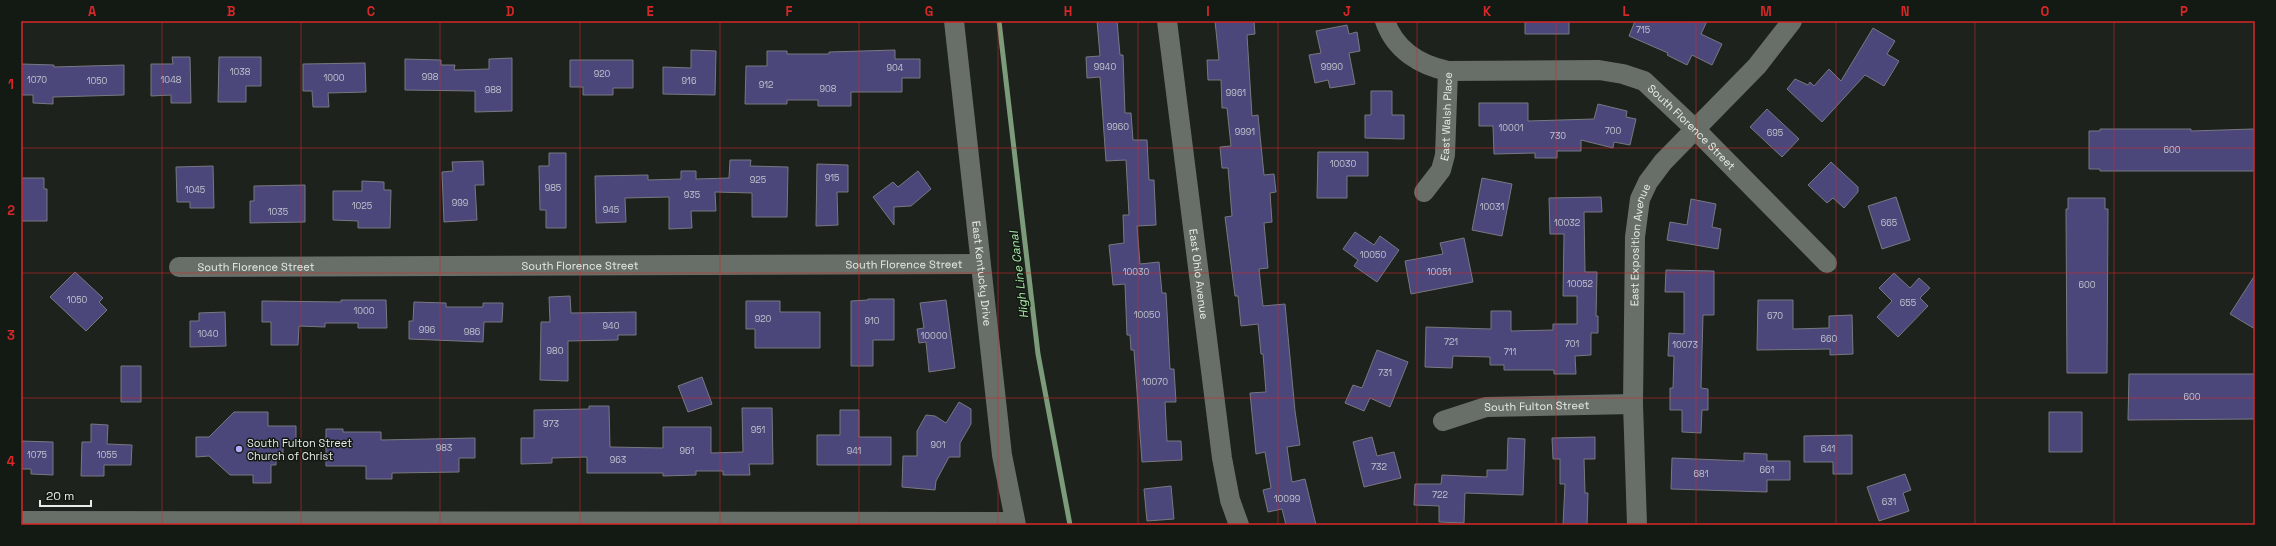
<svg xmlns="http://www.w3.org/2000/svg" width="2276" height="546" viewBox="0 0 2276 546" font-family="'Space Grotesk',sans-serif">
<style>
.lines{fill:none;stroke-linecap:round;stroke-linejoin:round}
.stream{stroke:#7b9b7a;stroke-width:5}
.building{fill:#4b477b;stroke:#787881}
.minor{stroke:#686f68;stroke-width:20}
.grid{fill:none;stroke:#d62828;stroke-width:1;stroke-opacity:0.55}
.poi-dot{fill:#b0adfa;stroke:#131913;stroke-width:1.5}
.labels{text-anchor:middle;dominant-baseline:central;stroke-width:3;stroke-linejoin:round;paint-order:stroke}
.number-label{font-size:9px;fill:#c1c3cd}
.street-label{font-size:11px;fill:#e8ece8;stroke:#131913}
.poi-label{font-size:11px;fill:#e8ece8;stroke:#131913;text-anchor:start}
.water-label{font-size:12px;font-style:italic;fill:#a6e8a4;stroke:#131913}
.neatline{fill:none;stroke:#d62828;stroke-width:1.5}
.grid-label{font-size:13px;text-anchor:middle;font-weight:bold;fill:#d62828}
</style>
<rect width="100%" height="100%" fill="#1d221c"/>
<g class="lines">
<path class="stream" d="M999 21 1038 354 1070 525"/>
</g>
<path class="building" d="M1097 21H1117L1120 55H1123L1125 113H1131L1133 140H1147L1149 180H1154L1156 225 1137 226 1140 264 1159 262 1162 293H1166L1170 369H1174L1176 402H1165L1167 441H1181L1182 460 1142 462 1134 350H1131L1130 335H1127L1125 284 1113 285 1109 245 1124 243 1123 215H1129L1126 160 1106 161 1100 77 1087 78 1086 57 1100 56Z
M1215 21H1254L1255 34 1247 35 1252 116 1258 115 1264 175 1274 174 1276 192 1270 193 1272 222 1264 223 1268 268 1259 269 1263 306 1285 304 1295 411 1300 445 1287 447 1292 482 1305 479 1316 525H1286L1282 509 1268 512 1263 490 1271 488 1265 452 1256 454 1250 393 1266 392 1263 354H1261L1258 324 1241 326 1238 296H1235L1225 217 1232 216 1228 168H1222L1220 147 1231 146 1227 108H1222L1221 80H1208L1207 60H1219Z
M1525 21H1569V34H1525Z
M1635 21H1707L1701 34 1722 44 1712 65 1692 55 1687 65 1667 55 1668 53 1629 36Z
M1347 25 1349 34 1357 32 1360 51 1349 53 1355 84 1330 88 1328 80 1315 83 1309 55 1321 53 1316 31Z
M1873 28 1895 41 1887 54 1899 61 1884 86 1865 75 1822 122 1787 89 1795 79 1808 85 1810 82 1814 86 1829 69 1841 81Z
M691 50 716 51 715 95 663 94V67L691 68Z
M895 50V59H920V78H902V92H851V106H818V100H787V104H745L746 66H767V51H787V54H829V52Z
M172 57H190L191 103H171V95L151 96V64H173Z
M219 57H261V86H246V102H218Z
M512 58V111L475 112V91L405 90V59L441 60V65H455L454 70 489 69V59Z
M570 60H633V88H613V95H583V87H570Z
M365 63 366 92 328 93 329 107H313L312 91H303V64Z
M21 64 54 65V67L124 65V95L53 97V104L33 103V95H21Z
M1371 91H1392V115H1404V139L1365 138V115H1371Z
M1479 103H1528V121L1594 119 1598 104 1627 111 1626 117 1636 119 1630 145 1614 142 1613 148 1581 140V151H1557V158H1535V153L1494 154 1493 126H1479Z
M1767 109 1799 139 1782 157 1750 127Z
M2100 129H2191V131L2253 129 2255 131V169L2253 171H2100V169H2089V131H2100Z
M1318 152H1368V176H1347V198H1317Z
M549 153H566V228H546V210H540L539 166H549Z
M730 160H751L750 166 788 167 787 217H752V193L715 192 716 211H691L692 228 669 229V197L625 198 626 222 596 223 595 176 648 175V180L681 179V171H696V179L729 178Z
M483 161 484 185H475L477 220 444 222 442 172 453 171 452 162Z
M1831 162 1858 187V192L1844 208 1833 198 1827 203 1808 185Z
M817 164 848 165V192H837L838 225 816 226Z
M213 166 214 208H190V202H177L176 167Z
M918 171 931 189 911 206 894 207V225L873 197 893 182 898 187Z
M21 178H44V189H47V221H21Z
M1482 178 1512 184 1502 236 1472 230Z
M362 181 384 182V190H391L390 228H358V221L333 220V191H362Z
M305 185V222L250 223V201H254V186Z
M1601 197 1602 212H1584L1585 272H1597L1596 316H1598V333H1591V355L1575 356 1576 374H1554V370H1504V365H1490V357L1453 356 1452 368 1425 367 1426 327 1491 329V311H1511V331L1553 330V324H1577V296H1563L1564 234H1550L1549 198Z
M1896 197 1910 240 1882 249 1868 206Z
M2068 198H2105V209H2108L2107 373H2067L2066 209H2068Z
M1691 199 1716 204 1712 227 1721 229 1718 249 1667 240 1670 222 1687 225Z
M1355 232 1374 245 1380 236 1399 250 1377 282 1354 266 1358 260 1343 249Z
M1464 238 1473 282 1411 294 1405 261 1443 254 1440 243Z
M1666 270 1714 271V315H1703L1701 388 1708 389V410H1702L1701 433 1682 432V410H1670V388H1673L1674 356H1668L1669 333 1684 334V292H1665Z
M75 272 103 298 99 302 107 310 86 331 50 297Z
M1894 273 1910 288 1919 278 1930 288 1920 298 1928 306 1898 337 1877 317 1892 301 1879 288Z
M2255 275V329L2230 314Z
M570 296 571 313 636 312V335H618V340L568 341V381L540 380 541 322H550L549 297Z
M868 299H894V340H873V366H851V301L868 300Z
M341 300H386L387 328H358V323H325V327L299 326 298 345H271V322H262V301L341 302Z
M946 300 955 368 929 372 926 342 919 343 917 329 924 328 920 303Z
M1758 300H1793V329L1829 328V316L1852 315 1853 354 1830 355V349L1757 350Z
M746 301H780V312H820V348H755V329H746Z
M414 302 446 303V307H483V303H503L502 322H484L483 342 409 339V321H413Z
M225 312 226 346 190 347V321H199V313Z
M1377 350 1408 362 1390 407 1370 398 1364 411 1345 403 1353 385 1362 388Z
M121 366H141V402H121Z
M2129 374H2255V419L2128 420Z
M702 377 712 404 688 412 678 386Z
M959 402 971 409V424L960 443V457H949L936 481 935 490 902 487 903 456H917V431L926 415 935 416 946 423Z
M589 406H609L610 447 663 448V427H711V453L743 452 742 408H772L773 464H749L750 475H723V471H696V475L663 476V473H587V457L552 458V463L521 464V438H534V410L589 409Z
M840 410H859V437H891V465H817V435H840Z
M234 412H268V426H296V441H283V459H276V465H271V483H253V475H230L209 456 196 457V437H209Z
M2049 412H2082V452H2049Z
M91 424 108 425 107 444 132 445 131 465H104V476H81L82 442H91Z
M326 429H343V432H381V440L475 438V458H459V472L392 473V479H366V466H326Z
M1852 435V474H1833V462H1804V436Z
M1372 437 1377 456 1394 452 1401 478 1364 487 1353 442Z
M1595 437V459H1584L1585 493H1588L1587 525H1563L1565 484H1560V459H1553L1552 438Z
M1508 438 1525 439 1523 495 1465 493 1464 523 1439 522V506L1414 505 1415 484H1441L1442 475 1487 477V470H1507Z
M21 441 53 442V475L31 474V469H21Z
M1744 453 1767 454V461H1790V480H1767V492L1671 489 1672 458 1744 461Z
M1905 474 1911 490 1903 493 1909 511 1879 521 1867 487Z
M1171 486 1174 519 1147 521 1144 489Z"/>
<g class="lines">
<g class="minor">
<path id="s1" d="M954 21 1002 455 1016 525"/>
<path id="s2" d="M1167 21 1222 458 1230 500 1239 525"/>
<path id="s3" d="M1385 21C1395 50 1420 65 1448 71L1599 70 1623 74 1644 81 1696 130 1827 263"/>
<path id="s4" d="M1424 192 1441 170 1445 155 1448 71"/>
<path id="s5" d="M179 267 980 264"/>
<path id="s6" d="M1443 421 1486 407 1633 404"/>
<path d="M21 521 1015 522"/>
<path id="s7" d="M1637 525 1633 404 1635 237 1640 199 1648 182 1663 162 1757 66 1792 21"/>
</g>
</g>
<path class="grid" d="M162 21V525M301 21V525M440 21V525M580 21V525M720 21V525M859 21V525M998 21V525M1138 21V525M1278 21V525M1417 21V525M1556 21V525M1696 21V525M1836 21V525M1975 21V525M2114 21V525M21 148H2255M21 273H2255M21 398H2255"/>
<circle class="poi-dot" cx="239" cy="449" r="4"/>
<g class="labels">
<g class="number-label">
<text x="1643" y="30">715</text>
<text x="1105" y="67">9940</text>
<text x="1332" y="67">9990</text>
<text x="895" y="68">904</text>
<text x="240" y="72">1038</text>
<text x="602" y="74">920</text>
<text x="430" y="77">998</text>
<text x="334" y="78">1000</text>
<text x="37" y="80">1070</text>
<text x="171" y="80">1048</text>
<text x="97" y="81">1050</text>
<text x="689" y="81">916</text>
<text x="766" y="85">912</text>
<text x="828" y="89">908</text>
<text x="493" y="90">988</text>
<text x="1236" y="93">9961</text>
<text x="1118" y="127">9960</text>
<text x="1511" y="128">10001</text>
<text x="1613" y="131">700</text>
<text x="1245" y="132">9991</text>
<text x="1775" y="133">695</text>
<text x="1558" y="136">730</text>
<text x="2172" y="150">600</text>
<text x="1343" y="164">10030</text>
<text x="832" y="178">915</text>
<text x="758" y="180">925</text>
<text x="553" y="188">985</text>
<text x="195" y="190">1045</text>
<text x="692" y="195">935</text>
<text x="460" y="203">999</text>
<text x="362" y="206">1025</text>
<text x="1492" y="207">10031</text>
<text x="611" y="210">945</text>
<text x="278" y="212">1035</text>
<text x="1567" y="223">10032</text>
<text x="1889" y="223">665</text>
<text x="1373" y="255">10050</text>
<text x="1136" y="272">10030</text>
<text x="1439" y="272">10051</text>
<text x="1580" y="284">10052</text>
<text x="2087" y="285">600</text>
<text x="77" y="300">1050</text>
<text x="1908" y="303">655</text>
<text x="364" y="311">1000</text>
<text x="1147" y="315">10050</text>
<text x="1775" y="316">670</text>
<text x="763" y="319">920</text>
<text x="872" y="321">910</text>
<text x="611" y="326">940</text>
<text x="427" y="330">996</text>
<text x="472" y="332">986</text>
<text x="208" y="334">1040</text>
<text x="934" y="336">10000</text>
<text x="1829" y="339">660</text>
<text x="1451" y="342">721</text>
<text x="1572" y="344">701</text>
<text x="1685" y="345">10073</text>
<text x="555" y="351">980</text>
<text x="1510" y="352">711</text>
<text x="1385" y="373">731</text>
<text x="1155" y="382">10070</text>
<text x="2192" y="397">600</text>
<text x="551" y="424">973</text>
<text x="758" y="430">951</text>
<text x="938" y="445">901</text>
<text x="444" y="448">983</text>
<text x="1828" y="449">641</text>
<text x="687" y="451">961</text>
<text x="854" y="451">941</text>
<text x="37" y="455">1075</text>
<text x="107" y="455">1055</text>
<text x="618" y="460">963</text>
<text x="1379" y="467">732</text>
<text x="1767" y="470">661</text>
<text x="1701" y="474">681</text>
<text x="1440" y="495">722</text>
<text x="1287" y="499">10099</text>
<text x="1889" y="502">631</text>
</g>
<g class="street-label">
<text stroke="none"><textPath href="#s4" startOffset="82">East Walsh Place</textPath></text>
<text stroke="none"><textPath href="#s3" startOffset="348">South Florence Street</textPath></text>
<text stroke="none"><textPath href="#s7" startOffset="281">East Exposition Avenue</textPath></text>
<text stroke="none"><textPath href="#s5" startOffset="725">South Florence Street</textPath></text>
<text stroke="none"><textPath href="#s5" startOffset="401">South Florence Street</textPath></text>
<text stroke="none"><textPath href="#s5" startOffset="77">South Florence Street</textPath></text>
<text stroke="none"><textPath href="#s1" startOffset="254">East Kentucky Drive</textPath></text>
<text stroke="none"><textPath href="#s2" startOffset="255">East Ohio Avenue</textPath></text>
<text stroke="none"><textPath href="#s6" startOffset="96">South Fulton Street</textPath></text>
</g>
<g class="poi-label">
<text x="247" y="443">South Fulton Street<tspan x="247" dy="13">Church of Christ</tspan></text>
</g>
<g class="water-label">
<text transform="translate(1019 275) rotate(-97)">High Line Canal</text>
</g>
</g>
<rect width="2276" height="546" fill="none" stroke="#131913" stroke-width="44"/>
<path d="M40 500v6h51v-6" fill="none" stroke="#e8ece8" stroke-width="2"/>
<text x="46" y="500" font-size="12" fill="#e8ece8" stroke="#131913" stroke-width="3" paint-order="stroke">20 m</text>
<rect x="22" y="22" width="2232" height="502" class="neatline"/>
<g class="grid-label">
<text x="92" y="16">A</text>
<text x="231" y="16">B</text>
<text x="371" y="16">C</text>
<text x="510" y="16">D</text>
<text x="650" y="16">E</text>
<text x="789" y="16">F</text>
<text x="929" y="16">G</text>
<text x="1068" y="16">H</text>
<text x="1208" y="16">I</text>
<text x="1347" y="16">J</text>
<text x="1487" y="16">K</text>
<text x="1626" y="16">L</text>
<text x="1766" y="16">M</text>
<text x="1905" y="16">N</text>
<text x="2045" y="16">O</text>
<text x="2184" y="16">P</text>
<text x="11" y="89">1</text>
<text x="11" y="215">2</text>
<text x="11" y="340">3</text>
<text x="11" y="466">4</text>
</g>
</svg>
